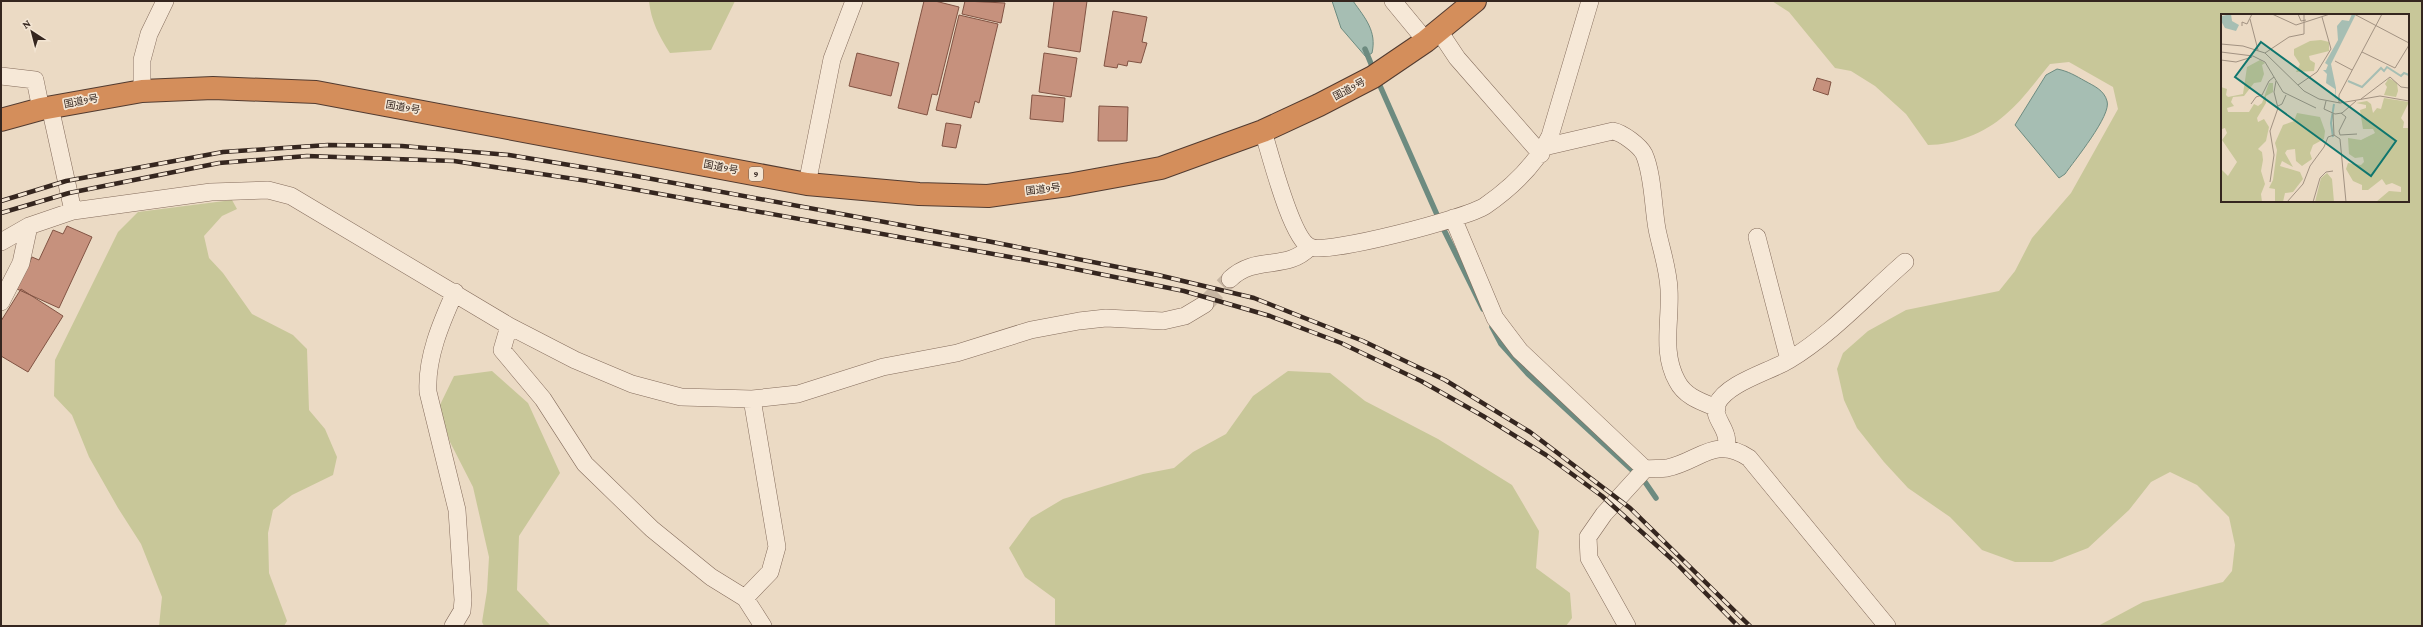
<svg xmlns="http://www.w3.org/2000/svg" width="2423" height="627" viewBox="0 0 2423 627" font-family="'Crimson Pro','Noto Sans JP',serif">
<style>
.green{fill:#c8c799;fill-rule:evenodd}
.water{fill:#a6beb3;stroke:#6d8b80}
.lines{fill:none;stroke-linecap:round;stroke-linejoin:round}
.stream{stroke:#6d8b80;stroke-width:5.5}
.building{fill:#c6917d;stroke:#815343}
.minor-tunnel{stroke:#c7b6a3;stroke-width:17;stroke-dasharray:17 8;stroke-linecap:butt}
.minor-casing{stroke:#846c5c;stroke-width:18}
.highway-casing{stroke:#523b30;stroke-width:24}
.minor{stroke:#f6e8d7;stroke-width:17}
.highway{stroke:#d48e5b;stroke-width:22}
.rail-casing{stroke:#35261f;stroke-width:4.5}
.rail{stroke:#f3e5d3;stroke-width:3;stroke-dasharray:9;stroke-linecap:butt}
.labels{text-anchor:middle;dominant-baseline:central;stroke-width:3.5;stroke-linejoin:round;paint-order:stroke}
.shield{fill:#f3e5d3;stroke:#6e5f55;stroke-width:1}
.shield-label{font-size:9px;font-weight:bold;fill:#35261f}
.street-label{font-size:10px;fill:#35261f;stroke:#f3e5d3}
.inset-river{fill:none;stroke:#a6beb3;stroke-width:2}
.inset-road{fill:none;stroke:#a29282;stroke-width:1}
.view{fill:#0f766e;fill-opacity:0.15;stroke:#0f766e;stroke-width:2}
.inset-edge{fill:none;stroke:#35261f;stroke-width:2}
</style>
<rect width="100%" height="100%" fill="#ebdac4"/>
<path class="green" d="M649 1H735L711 50 670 53C659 36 651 21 649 1Z
M1772 1H2422V626H2098L2143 602 2223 582 2232 571 2235 545 2229 517 2197 485 2170 472 2151 482 2129 510 2088 548 2052 562H2015L1982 550 1950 517 1908 488 1884 462 1857 428 1844 400 1837 369 1843 353 1868 331 1906 310 1999 291 2015 271 2032 238 2071 193 2118 109 2113 87 2069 62 2050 64C2036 81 2022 101 2005 115 1985 133 1954 145 1928 145L1906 114 1875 86 1851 71 1835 68 1789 12ZM2222 15H2408V201H2222Z
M232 200 237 209 222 216 204 236 209 258 223 273 252 314 293 335 307 349 309 410 325 429 337 457 333 475 292 495 273 510 268 533 269 573 287 621 284 626H159L162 597 141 544 118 508 89 457 72 415 54 396 55 360 118 232 138 212Z
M492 371 528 403 560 473 519 536 517 590 551 626H484L482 622 487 591 489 557 473 487 450 442 439 407 454 376Z
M1288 371 1330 373 1365 401 1438 439 1512 485 1539 531 1536 568 1570 593 1572 618 1566 626H1055V599L1025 577 1009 548 1031 518 1063 499 1143 474 1174 468 1193 452 1226 434 1253 396Z"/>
<path class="water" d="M1332 1H1353C1365 18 1377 31 1372 53L1366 57 1341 28Z
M2057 69C2068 71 2076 76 2085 81 2094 86 2104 90 2107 101 2112 115 2074 161 2065 174L2059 178 2015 125 2046 75Z"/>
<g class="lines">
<path class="stream" d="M1365 49 1374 71
M1377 79 1442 226 1483 309
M1492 327 1501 344 1528 374 1645 482 1656 498"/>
</g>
<path class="building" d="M924 1H935L959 7 937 95 932 94 927 115 898 108Z
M965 1 1005 3 1001 23 962 14Z
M1054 1H1087L1080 52 1048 47Z
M1113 11 1147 17 1142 42 1147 43 1141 63 1128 61 1127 66 1118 64 1117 68 1104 66Z
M959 15 998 24 979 103 975 101 971 118 936 110Z
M857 53 899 63 891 96 849 86Z
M1044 53 1077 58 1071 97 1039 92Z
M1817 78 1831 82 1828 95 1813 90Z
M1032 95 1065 98 1063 122 1030 119Z
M1099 106 1128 107 1127 141H1098Z
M946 123 961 125 956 148 942 146Z
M67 226 92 237 59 308 17 289 32 257 39 260 53 230 63 234Z
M21 289 63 316 28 372 1 356V321Z"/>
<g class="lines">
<path class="minor-tunnel" d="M1205 304 1230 279"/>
<defs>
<path id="minor" d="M1393 1 1426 41
M1439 31 1457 58 1541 154
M1 76 35 80 41 109
M142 91V60L149 34 165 1
M50 107 73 211
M1263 131C1270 153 1291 238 1310 247 1327 255 1467 218 1485 206 1511 188 1536 164 1550 136L1590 1
M1544 147 1613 131C1623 133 1640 146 1644 154 1653 174 1653 207 1657 229 1661 249 1668 268 1669 289 1671 321 1661 352 1677 381 1685 397 1702 402 1717 408
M807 184 832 59 854 1
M1453 218 1495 318 1520 351 1645 469
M1757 237 1789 360
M1 242 29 226 73 211 211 192 268 190 291 196 509 326 575 360 632 384 681 397 752 399 798 394 883 367 957 353 1031 330 1079 321 1106 318 1163 321 1185 316 1205 304
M1230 279C1256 254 1286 272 1310 247
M1 302 21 263 29 226
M509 326 502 350 543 399 585 464 652 529 711 577 745 598 763 626
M1727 448C1727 444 1727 439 1726 436 1724 425 1712 415 1717 404 1727 383 1769 372 1789 360 1832 334 1867 295 1905 262
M745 598 770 572 777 547 752 399
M453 626 462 611 463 600 457 510 428 392C426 358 441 323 455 292
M1627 626 1589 558 1588 537 1604 514 1645 469C1652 468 1660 469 1667 468 1700 461 1715 435 1749 458L1887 626"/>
<path id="highway" d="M1 120 41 109 142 91 213 88 316 92 807 184 919 194 988 196 1068 185 1161 168 1263 131 1319 105 1373 77 1426 41 1475 1"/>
</defs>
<use href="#minor" class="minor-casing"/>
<use href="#highway" class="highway-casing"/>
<use href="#minor" class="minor"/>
<use href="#highway" class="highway"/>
<defs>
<path id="rail" d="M1 201 66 181 223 152 328 145 402 146 509 155 636 176 987 241 1158 275 1254 298 1363 341 1445 380 1530 432 1630 508 1750 626
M1 213 69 193 219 163 307 156 454 161 588 181 1060 266 1184 291 1270 316 1341 343 1421 381 1483 416 1546 455 1602 496 1675 562 1738 626"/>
</defs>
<use href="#rail" class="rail-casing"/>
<use href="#rail" class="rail"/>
</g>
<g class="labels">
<rect class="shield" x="749" y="167" width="14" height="14" rx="3"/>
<g class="shield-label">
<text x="756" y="174">9</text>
</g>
<g class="street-label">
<text transform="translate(1349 89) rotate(-28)">国道9号</text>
<text transform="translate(81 101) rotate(-11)">国道9号</text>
<text transform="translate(403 107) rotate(10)">国道9号</text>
<text transform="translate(721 167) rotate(11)">国道9号</text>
<text transform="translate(1043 189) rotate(-7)">国道9号</text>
</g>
</g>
<g transform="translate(2221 14)">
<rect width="188" height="188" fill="#ebdac4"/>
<path d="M100 26 108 28V37L88 42 89 46 94 49 93 57 75 58 79 50 73 41V35L89 27ZM39 46 44 49 41 51 43 60 40 68 33 69 23 82 12 83 10 88 13 92 6 94 7 98H28L33 90 37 92 41 89 48 69H52V78L45 82V89L36 104 37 108 43 105 48 113 45 127 37 135 41 138 42 146 40 157 44 170 40 180 41 188H0V155L7 162 16 148 1 126 6 119 4 114 1 115 0 123V73L6 75 5 81 7 83 22 80 26 53ZM168 64 176 69 177 77 175 83 163 81 166 73 164 70ZM163 84 188 88 180 104 183 108 182 114H188V188H155L168 177 180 178V173L171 169 165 171 161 165 147 176H141V171L132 167 125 155 127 149 140 151 143 148 142 143 134 144 128 140 127 124 140 126 154 119 152 115H142L139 96 145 94V91L135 89 146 87 150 90 152 99 156 94 160 95ZM76 99 99 103 104 117 103 125 92 131 89 139 91 145 81 152 75 147 74 135 66 136 64 139 72 153 61 147 59 152 79 158 82 165 72 178 64 179 62 188H54V175L48 174 52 166 56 136 54 129 62 111 73 107ZM106 159 111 165 113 188H94L100 164Z" fill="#c8c799"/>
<path d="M10 0 11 7 18 11 15 17 4 14 0 7 1 2ZM131 0H135L110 50 115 74 114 87V75L105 69 106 60 102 56H105L107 51 104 49 117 26 116 12 121 6 128 7Z" fill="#a6beb3"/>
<path class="inset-river" d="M127 67 141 73 160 54 163 57 166 53 180 62 183 59 188 61M112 123 110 109 113 90"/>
<path class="inset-road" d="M51 0 75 11 109 0M77 0 80 7 85 6M133 0 188 29M29 5 37 36M21 12V8L26 10 31 0M0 30 22 32 44 39 83 77 98 85 119 89 159 82 188 87M0 38 32 42 44 48 62 78 95 94M141 38 174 54 188 31M44 39 68 23 83 20V0M0 46 15 48 31 43M114 47 131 56M77 71 96 58 110 35 101 3M140 85 169 63 180 73 188 74M105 87 103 95 114 100 121 99 135 87M118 89V81L161 0M30 90 35 83 41 81 48 67 53 63M57 92 61 90 65 81M112 100 113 121M119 121 118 117 125 103 120 99M119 121 136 120M49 168 53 141 49 117 57 94 53 78 55 67M66 188 82 170 89 152 103 133 107 123 113 121 119 125 125 188M92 188 99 164 105 158 112 157"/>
<path class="view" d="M40 28 175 127 150 162 14 63Z"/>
<rect width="188" height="188" class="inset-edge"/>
</g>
<rect width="2423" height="627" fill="none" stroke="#35261f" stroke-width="4"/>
<g transform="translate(32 32) rotate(324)" stroke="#f3e5d3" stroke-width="3" paint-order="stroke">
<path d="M0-3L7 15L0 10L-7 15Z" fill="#35261f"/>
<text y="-6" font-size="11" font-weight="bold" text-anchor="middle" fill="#35261f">N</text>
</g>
</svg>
